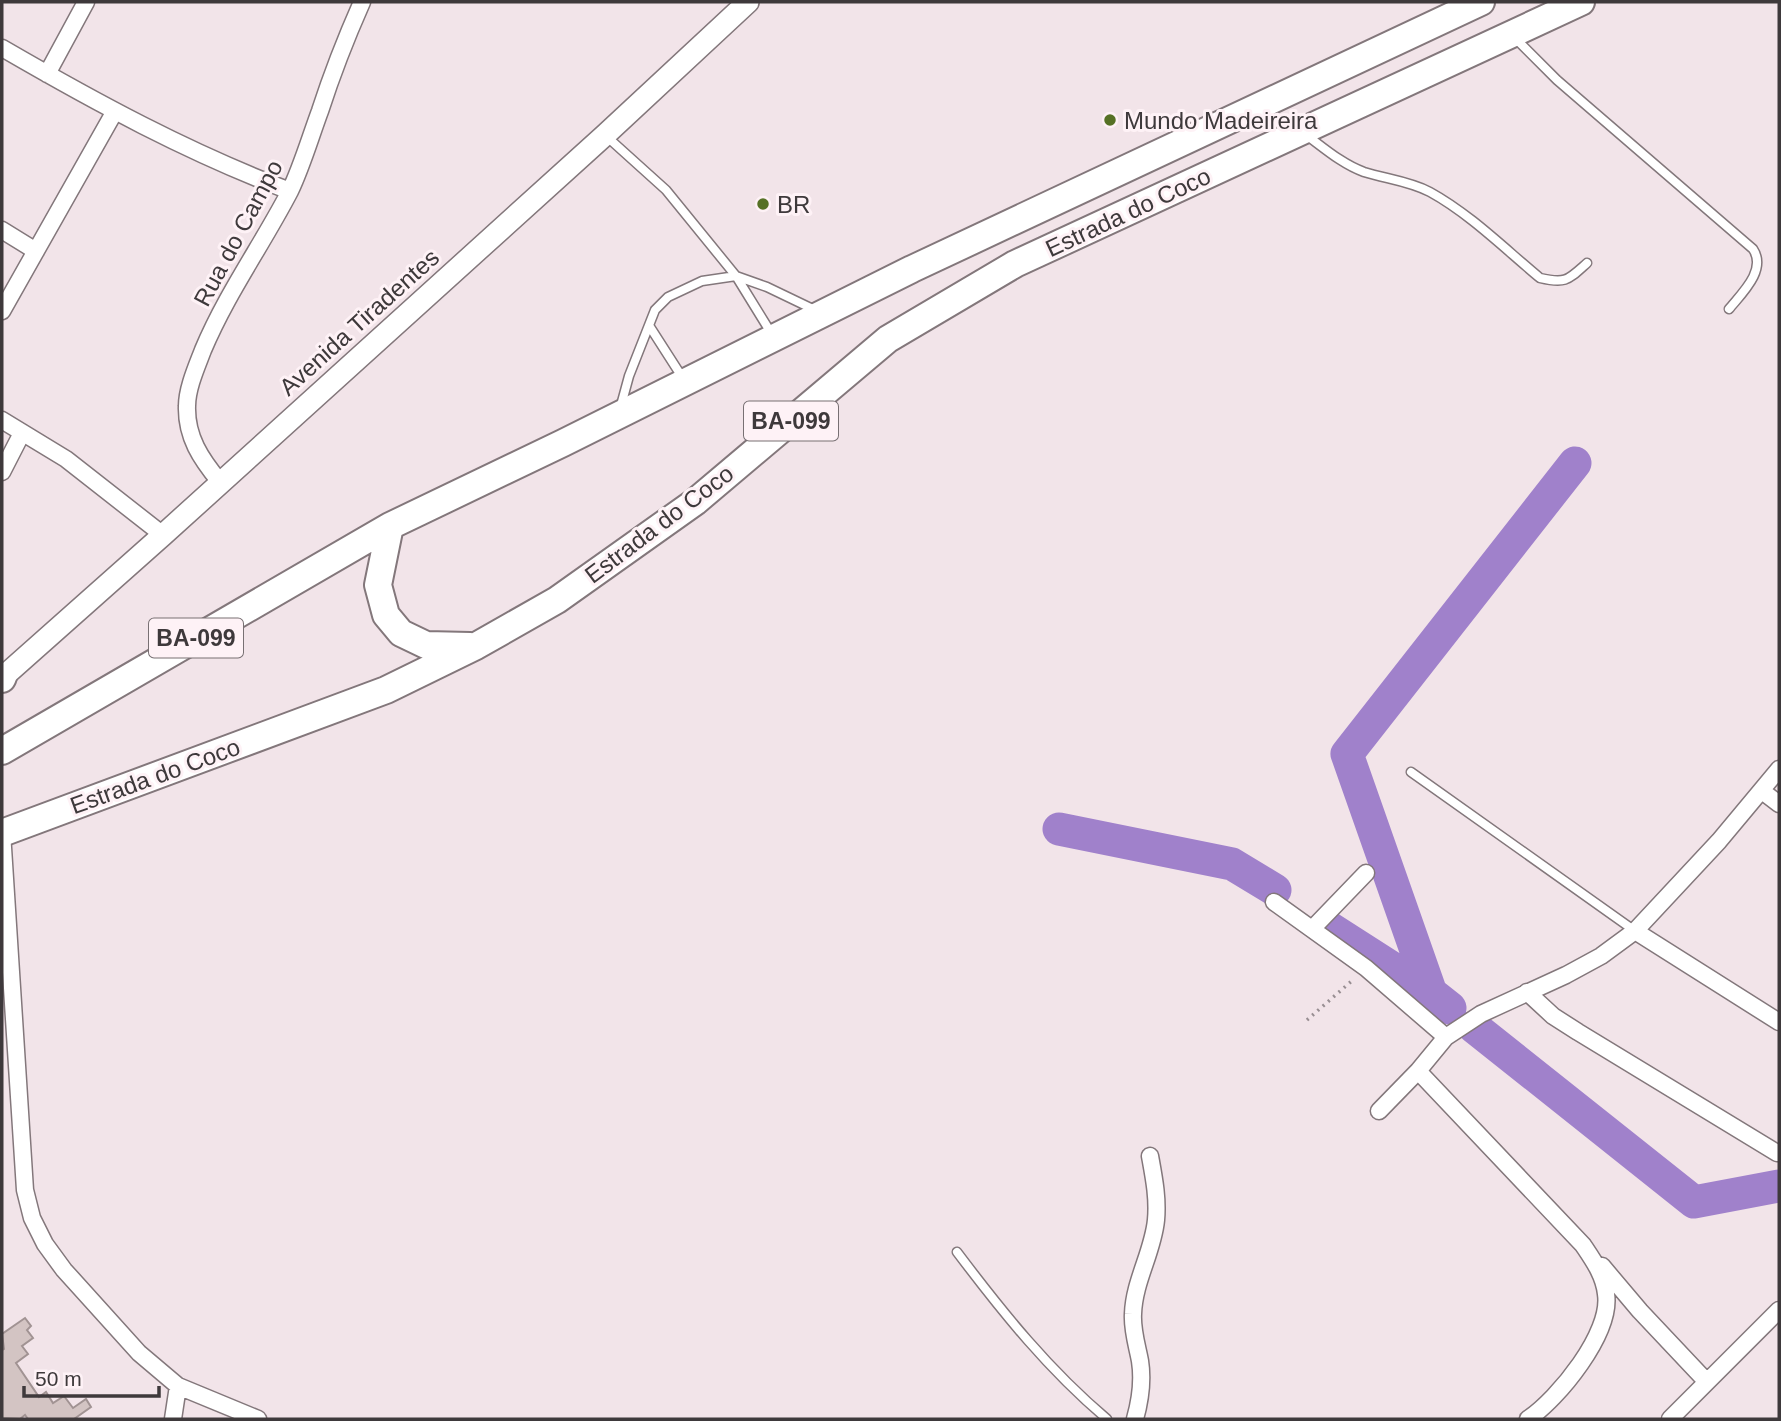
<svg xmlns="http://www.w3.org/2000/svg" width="1781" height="1421" viewBox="0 0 1781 1421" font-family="Arial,sans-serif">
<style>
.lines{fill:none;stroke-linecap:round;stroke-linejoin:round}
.river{stroke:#a081cb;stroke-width:33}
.building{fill:#d3c4c3;stroke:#a19393;stroke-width:2}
.service-casing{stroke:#83777b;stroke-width:11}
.minor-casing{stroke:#83777b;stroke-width:19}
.tertiary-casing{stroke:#83777b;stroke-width:24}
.trunk-casing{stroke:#83777b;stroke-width:30}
.path{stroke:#988e92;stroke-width:3.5;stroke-dasharray:2 5;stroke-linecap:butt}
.service{stroke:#fff;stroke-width:8}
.minor{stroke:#fff;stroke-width:16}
.tertiary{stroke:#fff;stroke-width:21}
.trunk{stroke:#fff;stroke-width:26}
.poi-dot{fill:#567125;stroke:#fef2f6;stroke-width:2.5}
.labels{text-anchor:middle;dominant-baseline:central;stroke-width:6;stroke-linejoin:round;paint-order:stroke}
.shield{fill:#fef2f6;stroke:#787073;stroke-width:2}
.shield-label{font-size:23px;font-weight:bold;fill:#3e393b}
.poi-label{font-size:24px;fill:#3e393b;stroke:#fef2f6;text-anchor:start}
.street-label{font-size:24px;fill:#3e393b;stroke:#fef2f6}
</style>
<rect width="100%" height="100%" fill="#f2e4e9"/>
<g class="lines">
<path class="river" d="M1059 829 1232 864 1275 890
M1328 927 1431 993
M1450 1008 1431 993 1347 754 1575 463
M1474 1027 1694 1202 1779 1186"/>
</g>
<path class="building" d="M25 1318 31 1326 27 1330 33 1338 22 1346 28 1354 16 1363 39 1397 46 1392 53 1403 64 1396 73 1408 86 1399 91 1407 74 1419H28L25 1415 20 1419 2 1418V1350L4 1349 2 1334Z"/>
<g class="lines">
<defs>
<path id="service" d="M1515 38 1557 80 1753 249C1767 270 1742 293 1729 309
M1305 134C1324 148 1342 164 1364 172 1386 179 1409 181 1430 192 1470 214 1505 249 1540 278 1566 284 1568 280 1587 263
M605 135 666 190 736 276 773 336
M650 327 684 380
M620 409 629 376 655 310 668 297 702 281 736 276 767 287 817 311
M1411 772 1635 931
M957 1252C1003 1313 1049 1370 1107 1419"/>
<path id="minor" d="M2 48C95 102 189 153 290 191
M47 74 86 2
M2 230 36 251
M2 311 115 111
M2 420 66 459 163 535
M2 472 22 433
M220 482C201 459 186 437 187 406 187 388 197 366 203 350 227 293 262 245 290 191 302 166 310 138 320 111 332 74 346 38 362 2
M1762 791 1779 804
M2 832 25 1190 32 1218 45 1244 64 1270 139 1353 178 1386 258 1419
M1274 902 1366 968 1446 1037
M1312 929 1366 873
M1635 931 1779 1022
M1527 992 1553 1016 1578 1032 1777 1153
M1418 1071 1583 1245C1593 1260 1604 1275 1606 1294 1612 1333 1558 1399 1528 1419
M1379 1111 1418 1071 1446 1037 1481 1014 1566 975 1601 956 1635 931 1719 841 1779 769
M1602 1266 1640 1311 1706 1381
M173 1419 178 1386
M1135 1419C1140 1401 1143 1380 1140 1361 1137 1345 1132 1330 1133 1314 1134 1281 1153 1252 1156 1220 1158 1198 1154 1178 1150 1156
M1670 1419 1779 1310"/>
<path id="tertiary" d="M2 678 163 535 605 135 748 2"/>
<path id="trunk" d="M390 526 378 585 386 615 401 633 426 645 470 646
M2 679 3 677
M2 751 390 526 563 443 912 269 1481 2
M2 833 386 690 476 646 557 600 695 502 888 339 1015 264 1581 2"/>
</defs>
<use href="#service" class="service-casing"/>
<use href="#minor" class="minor-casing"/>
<use href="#tertiary" class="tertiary-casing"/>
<use href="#trunk" class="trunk-casing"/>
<path class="path" d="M1307 1020 1354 979"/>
<use href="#service" class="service"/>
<use href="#minor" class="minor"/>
<use href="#tertiary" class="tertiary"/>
<use href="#trunk" class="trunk"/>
</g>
<g class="poi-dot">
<circle cx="1110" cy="120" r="7"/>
<circle cx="763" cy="204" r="7"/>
</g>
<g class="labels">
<g class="shield">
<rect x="744" y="401.5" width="94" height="39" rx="5"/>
<rect x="149" y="618.5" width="94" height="39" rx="5"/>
</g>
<g class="shield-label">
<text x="791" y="421">BA-099</text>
<text x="196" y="638">BA-099</text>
</g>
<g class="poi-label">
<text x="1124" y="120">Mundo Madeireira</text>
<text x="777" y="204">BR</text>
</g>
<g class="street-label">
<text transform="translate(1128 212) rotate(-25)">Estrada do Coco</text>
<text transform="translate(238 233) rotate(-62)">Rua do Campo</text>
<text transform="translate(359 322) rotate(-42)">Avenida Tiradentes</text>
<text transform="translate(659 524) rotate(-37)">Estrada do Coco</text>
<text transform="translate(155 776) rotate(-20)">Estrada do Coco</text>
</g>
</g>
<rect width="1781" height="1421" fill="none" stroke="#3e393b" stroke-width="7"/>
<path d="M24 1386v10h135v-10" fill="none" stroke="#3e393b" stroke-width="3.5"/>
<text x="35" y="1386" font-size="21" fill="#3e393b" stroke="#fef2f6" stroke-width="5" paint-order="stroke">50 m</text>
</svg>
